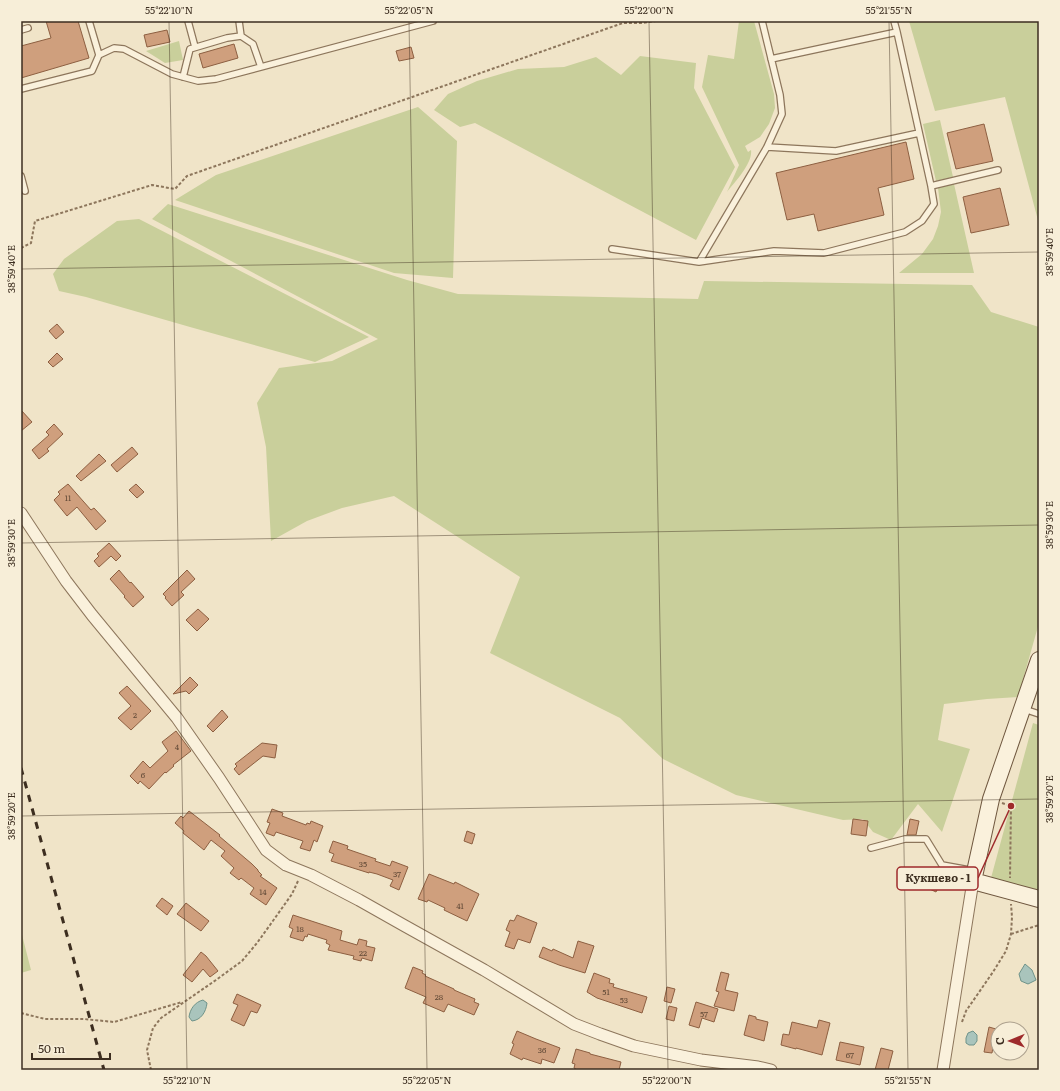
<svg xmlns="http://www.w3.org/2000/svg" width="1060" height="1091" viewBox="0 0 1060 1091" font-family="Literata,serif">
<style>
.green{fill:#c9cf9b}
.water{fill:#a9c4bc;stroke:#6f938a}
.building{fill:#cf9f7d;stroke:#8d5f41}
.lines{fill:none;stroke-linecap:round;stroke-linejoin:round}
.lane-casing{stroke:#8d765c;stroke-width:8}
.street-casing{stroke:#8d765c;stroke-width:13}
.secondary-casing{stroke:#6f573f;stroke-width:18}
.path{stroke:#8d765c;stroke-width:2;stroke-dasharray:3 2;stroke-linecap:butt}
.lane{stroke:#faf1dc;stroke-width:5.5}
.street{stroke:#faf1dc;stroke-width:11}
.secondary{stroke:#faf1dc;stroke-width:16}
.rail{stroke:#3d2e20;stroke-width:3;stroke-dasharray:7 7;stroke-linecap:butt}
.ticks{fill:none;stroke:#3d2e20;stroke-width:1;stroke-opacity:0.45}
.labels{text-anchor:middle;dominant-baseline:central;stroke-width:3;stroke-linejoin:round;paint-order:stroke}
.number-label{font-size:8px;fill:#624a37}
.leader{fill:none;stroke:#9e2a2b;stroke-width:1.5}
.callout-dot{fill:#9e2a2b;stroke:#f7eed8;stroke-width:1.5}
.callout{fill:#f7eed8;stroke:#9e2a2b;stroke-width:1.5}
.callout-label{font-size:11px;text-anchor:middle;font-weight:bold;fill:#3d2e20}
.neatline{fill:none;stroke:#3d2e20;stroke-width:1.5}
.ticks-label{font-size:10px;text-anchor:middle;fill:#3d2e20}
</style>
<rect width="100%" height="100%" fill="#f0e4c8"/>
<path class="green" d="M739 21H754L774 94 775 108 769 124 760 137 745 146 748 152 751 150C753 163 735 182 727 192L739 165 702 87 708 55 734 59Z
M909 21H1039V224L1005 97 935 111Z
M179 41 183 60 165 63 146 51Z
M640 56 696 63 694 88 735 167 696 240 475 123 460 127 434 110 448 94 477 81 518 69 564 67 596 57 621 75Z
M418 107 457 141 453 278 394 273 175 200 216 175Z
M940 120 953 177 936 181 923 124Z
M954 184 974 273H899L922 254 933 239 938 226 941 212 938 188Z
M168 204 407 280 458 294 698 299 704 281 972 285 991 312 1039 327V623L1018 697 987 699 944 704 938 740 970 749 942 832 918 804 891 840 873 832 863 819 843 820 736 795 663 759 620 718 490 653 520 577 394 496 342 508 307 521 271 541 266 447 257 403 279 368 332 361 378 339 152 219Z
M139 219 369 337 315 362 190 327 86 297 59 291 53 274 64 259 117 221Z
M1033 723 1039 725V890L991 878Z
M21 931 31 970 21 973Z"/>
<path class="water" d="M1025 964 1032 970 1036 980 1028 984 1021 981 1019 974Z
M203 1000 207 1003C206 1012 201 1020 192 1021L189 1017C190 1009 195 1002 203 1000Z
M973 1031 977 1035V1041L974 1045H969L966 1043V1038L968 1033Z"/>
<path class="building" d="M46 21H78L89 58 21 78V46L51 38Z
M167 30 170 42 147 47 144 35Z
M234 44 238 58 203 68 199 54Z
M411 47 414 58 399 61 396 51Z
M984 124 993 161 956 169 947 133Z
M906 142 914 179 878 188 884 215 818 231 814 214 787 220 776 173Z
M1000 188 1009 225 971 233 963 197Z
M57 324 64 332 56 339 49 331Z
M57 353 63 359 53 367 48 362Z
M21 410 32 422 21 431Z
M54 424 63 434 47 449 49 451 39 459 32 450 49 435 46 432Z
M132 447 138 454 117 472 111 465Z
M99 454 106 461 81 481 76 476Z
M68 484 91 510 94 508 106 521 96 530 77 507 67 516 54 500 60 494 58 492Z
M136 484 144 492 137 498 129 490Z
M109 543 121 556 116 561 111 556 99 567 94 561 99 556 97 554Z
M119 570 130 583 131 582 144 597 133 607 124 597 125 596 110 579Z
M187 570 195 579 181 592 184 595 172 606 165 598 166 597 163 594Z
M198 609 209 619 197 631 186 620Z
M190 677 198 685 189 694 186 691 173 694Z
M127 686 151 711 131 730 118 718 131 706 119 693Z
M222 710 228 717 213 732 207 726Z
M176 731 191 751 173 765 174 766 166 773 165 772 149 789 140 781 138 784 130 776 143 761 150 768 168 751 162 742Z
M262 743 277 745 275 758 263 756 239 775 234 769 237 766 235 764Z
M272 809 283 813 282 816 306 825 307 823 310 824 311 821 323 826 317 842 314 840 310 851 300 848 303 841 276 832 274 836 266 833 270 823 267 822Z
M189 811 220 835 219 836 252 864 258 870V871L262 875 260 876 277 888 266 905 250 894 254 888 241 878 239 880 230 873 234 868 221 856 225 851 211 840 204 850 183 833 184 831 175 823 181 816 183 818Z
M853 819 868 821 866 836 851 834Z
M910 819 919 821 916 835H907Z
M467 831 475 834 472 844 464 841Z
M333 841 348 846 347 849 376 859 375 861 390 866 392 861 408 867 399 890 390 886 393 880 377 874 369 872V873L331 861 334 854 329 852Z
M923 870 942 880 936 892 917 883Z
M429 874 454 884 455 882 479 894 467 921 444 910 445 908 428 900 427 902 418 899Z
M162 898 173 906 167 915 156 906Z
M186 903 209 921 201 931 177 914Z
M293 915 342 931 340 940 357 945 359 939 367 941 366 946 375 948 372 961 362 958 361 961 353 959 354 956 328 950 330 945 326 943 327 940 308 934 307 937 305 936 303 941 290 937 293 929 289 927Z
M517 915 537 923 530 943 518 939 514 949 505 946 510 932 506 930 510 920 514 921Z
M578 941 594 946 585 973 559 965 539 957 543 947 552 951 553 949 573 958Z
M201 952 206 956 218 971 210 977 203 969 192 982 183 975Z
M413 967 423 971 422 973 426 975 425 976 454 989V990L475 999 474 1002 479 1004 474 1015 448 1004 444 1012 423 1003 426 997 405 988Z
M721 972 729 974 725 990 738 993 734 1011 714 1006 719 992 716 991Z
M594 973 610 979 609 983 614 984 613 987 647 997 642 1013 597 998 587 992Z
M667 987 675 989 671 1003 664 1001Z
M237 994 261 1005 257 1013 251 1011 244 1026 231 1020 238 1005 233 1003Z
M696 1002 718 1009 714 1022 702 1018 699 1028 689 1025Z
M669 1006 677 1008 674 1021 666 1019Z
M749 1015 756 1017V1019L768 1022 764 1041 744 1035Z
M819 1020 830 1023 822 1055 796 1048V1049L781 1045 783 1034 789 1035 792 1022 817 1028Z
M989 1027 996 1029 992 1053 984 1052Z
M517 1031 536 1039 560 1048 554 1063 542 1059 541 1064 523 1058 522 1060 510 1054 514 1044 512 1043Z
M840 1042 864 1047 860 1065 836 1060Z
M881 1048 893 1051 888 1070H875Z
M576 1049 590 1053V1054L621 1062 619 1070H576V1069L574 1068 575 1064 572 1063Z"/>
<g class="lines">
<defs>
<path id="lane" d="M89 21 99 55
M188 21 195 47
M239 21 241 36
M894 21 897 32
M21 30 28 28
M183 77 190 49 227 38 241 36 253 44 261 67
M21 89 92 71 99 55 114 48 124 49 172 74 198 81 216 79 433 21
M767 147 836 151 919 133
M21 176 25 191
M931 186 998 170
M612 249 699 262 767 147 782 114 780 95 762 21
M699 262 774 251 824 253 905 232 922 221 934 204 931 186 897 32 771 59
M1024 709 1039 714
M871 848 905 839H926L942 865 975 871"/>
<path id="street" d="M21 513 66 581 92 615 177 718 219 778 266 850 286 865 311 875 359 900 405 926 484 970 574 1024 600 1034 634 1046 701 1060 758 1067 771 1070
M943 1070 973 881"/>
<path id="secondary" d="M1039 660 991 799 973 881 1039 899"/>
</defs>
<use href="#lane" class="lane-casing"/>
<use href="#street" class="street-casing"/>
<use href="#secondary" class="secondary-casing"/>
<path class="path" d="M21 248 31 243 35 221 152 185 175 189 187 176 623 23H642L656 21
M1002 803 1011 806 1010 878
M1011 934 1039 925
M21 1013 45 1019H84L114 1022 182 1002
M962 1022 966 1011 993 972 1006 951 1011 934 1012 917 1011 904
M151 1070 147 1050 153 1028 161 1018 216 980 242 961 257 943 270 925 292 894 298 881"/>
<use href="#lane" class="lane"/>
<use href="#street" class="street"/>
<use href="#secondary" class="secondary"/>
<path class="rail" d="M21 768 104 1070"/>
</g>
<path class="ticks" d="M169 21 187 1070M409 21 427 1070M649 21 668 1070M889 21 908 1070M21 269 1039 252M21 543 1039 525M21 816 1039 799"/>
<g class="labels">
<g class="number-label">
<text x="68" y="497">11</text>
<text x="135" y="714">2</text>
<text x="177" y="746">4</text>
<text x="143" y="774">6</text>
<text x="363" y="863">35</text>
<text x="397" y="873">37</text>
<text x="263" y="891">14</text>
<text x="460" y="905">41</text>
<text x="300" y="928">18</text>
<text x="363" y="952">22</text>
<text x="606" y="991">51</text>
<text x="439" y="996">28</text>
<text x="624" y="999">53</text>
<text x="704" y="1013">57</text>
<text x="542" y="1049">36</text>
<text x="850" y="1054">67</text>
</g>
</g>
<path class="leader" d="M1011 806L978 878"/>
<circle class="callout-dot" cx="1011" cy="806" r="4"/>
<rect class="callout" x="897" y="867" width="81" height="23" rx="4"/>
<g class="callout-label">
<text x="938" y="882">Кукшево - 1</text>
</g>
<rect width="1060" height="1091" fill="none" stroke="#f7eed8" stroke-width="44"/>
<g transform="translate(1010 1041) rotate(269)"><circle r="19" fill="#f7eed8" stroke="#ada18e"/>
<path d="M0-3L7 15L0 10L-7 15Z" fill="#9e2a2b"/>
<text y="-6" font-size="11" font-weight="bold" text-anchor="middle" fill="#3d2e20">С</text>
</g>
<path d="M32 1053v6h78v-6" fill="none" stroke="#3d2e20" stroke-width="2"/>
<text x="38" y="1053" font-size="12" fill="#3d2e20" stroke="#f7eed8" stroke-width="3" paint-order="stroke">50 m</text>
<rect x="22" y="22" width="1016" height="1047" class="neatline"/>
<g class="ticks-label">
<text x="169" y="14">55°22'10"N</text>
<text x="409" y="14">55°22'05"N</text>
<text x="649" y="14">55°22'00"N</text>
<text x="889" y="14">55°21'55"N</text>
<text transform="translate(1049 252) rotate(-90)" y="4">38°59'40"E</text>
<text transform="translate(11 269) rotate(-90)" y="4">38°59'40"E</text>
<text transform="translate(1049 525) rotate(-90)" y="4">38°59'30"E</text>
<text transform="translate(11 543) rotate(-90)" y="4">38°59'30"E</text>
<text transform="translate(1049 799) rotate(-90)" y="4">38°59'20"E</text>
<text transform="translate(11 816) rotate(-90)" y="4">38°59'20"E</text>
<text x="187" y="1084">55°22'10"N</text>
<text x="427" y="1084">55°22'05"N</text>
<text x="667" y="1084">55°22'00"N</text>
<text x="908" y="1084">55°21'55"N</text>
</g>
</svg>
